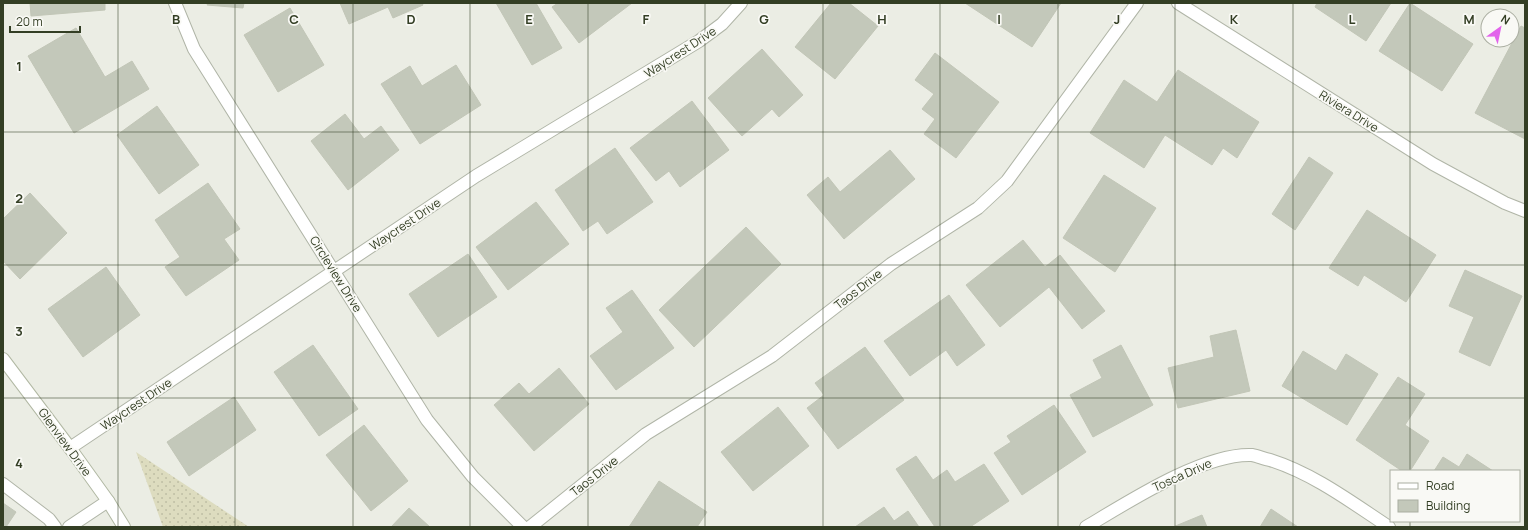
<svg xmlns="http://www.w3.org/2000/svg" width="1528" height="530" viewBox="0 0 1528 530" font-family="Manrope,sans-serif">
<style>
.grass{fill:url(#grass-dots)}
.building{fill:#c3c8ba;stroke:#c2c6b7}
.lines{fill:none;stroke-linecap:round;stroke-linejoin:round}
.lane-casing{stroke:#b0b5a7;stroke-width:14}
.street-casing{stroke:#b0b5a7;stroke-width:14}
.secondary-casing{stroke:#b1b8a3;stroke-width:14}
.lane{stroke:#fff;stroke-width:12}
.street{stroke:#fff;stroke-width:12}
.secondary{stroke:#fff;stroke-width:12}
.grid{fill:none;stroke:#333e24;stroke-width:1;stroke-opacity:0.55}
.labels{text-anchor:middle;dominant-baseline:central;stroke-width:3.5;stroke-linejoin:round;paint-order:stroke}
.street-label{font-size:12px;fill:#333e24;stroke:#f9f9f5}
.grid-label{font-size:13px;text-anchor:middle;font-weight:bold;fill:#333e24;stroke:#f9f9f5;stroke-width:3.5;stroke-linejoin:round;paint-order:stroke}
</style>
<defs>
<pattern id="grass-dots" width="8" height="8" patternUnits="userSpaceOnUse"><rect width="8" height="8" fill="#dddcbf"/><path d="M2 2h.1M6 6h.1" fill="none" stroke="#bebea4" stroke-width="1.8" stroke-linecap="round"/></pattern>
</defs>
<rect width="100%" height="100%" fill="#ebede4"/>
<path class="grass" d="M136 452 249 527H163Z"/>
<path class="building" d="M30 3H105V10L31 16Z
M208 3H244L243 8 207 5Z
M340 3H422L423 5 393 18 388 7 349 24Z
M496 3H536L562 48 532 65Z
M558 3H632L579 43 552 7Z
M831 3H849L878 26 835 79 795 47Z
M965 3H1061L1032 47Z
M1317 3H1391L1366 41 1315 7Z
M1410 3 1473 44 1442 91 1379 51Z
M290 8 324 65 278 92 244 35Z
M1521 26 1525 28V139L1475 113Z
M76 28 105 77 132 61 149 89 74 133 28 56Z
M762 49 803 95 779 117 772 109 742 136 708 98Z
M935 53 999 102 956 158 924 134 935 119 922 109 934 94 915 80Z
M456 65 481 105 420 144 381 84 410 66 422 86Z
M1178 70 1259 122 1237 158 1223 148 1212 165 1165 135 1144 168 1090 133 1124 80 1157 102Z
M692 101 729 150 680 187 669 171 656 181 630 148Z
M157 106 199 165 159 194 117 135Z
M345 114 364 139 381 126 399 150 348 190 311 141Z
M615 148 653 202 607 234 598 221 583 231 555 190Z
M890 150 915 179 844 239 807 195 828 177 840 192Z
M1309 157 1333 173 1295 230 1272 214Z
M1104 175 1156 208 1115 272 1063 238Z
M208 183 240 229 224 239 239 260 186 296 165 267 180 257 155 220Z
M30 193 67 233 20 279 3 261V219Z
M536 202 569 244 508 290 476 247Z
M1367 210 1436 255 1406 302 1364 275 1358 286 1329 268Z
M746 227 781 264 694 347 659 310Z
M1023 240 1045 267 1060 255 1105 311 1082 329 1049 287 1000 327 966 285Z
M468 254 497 297 438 337 409 294Z
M106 267 140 315 83 357 48 309Z
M1465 270 1522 296 1490 366 1459 352 1474 317 1449 306Z
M632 290 674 348 616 390 590 356 623 332 606 308Z
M949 295 985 345 957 366 946 350 910 376 884 341Z
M1236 330 1250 391 1178 408 1168 368 1214 357 1210 336Z
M313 345 358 409 319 436 274 372Z
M1121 345 1153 405 1093 437 1070 395 1102 378 1093 360Z
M865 347 904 400 838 449 807 408 824 395 815 383Z
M1303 351 1336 371 1346 354 1378 374 1347 425 1282 386Z
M559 368 589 404 534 451 494 405 519 383 529 394Z
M1398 377 1425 394 1405 425 1429 441 1410 471H1402L1356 440Z
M234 397 256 430 189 476 167 442Z
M1054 405 1086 452 1022 495 994 453 1011 442 1007 436Z
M778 407 809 446 753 491 721 452Z
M364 425 408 481 371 511 326 455Z
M1467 454 1493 471H1434L1443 457 1459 467Z
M916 456 933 480 947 470 955 482 984 464 1009 501 970 527H935L896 469Z
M659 481 707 512 697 527H629Z
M3 503 16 512 6 527H3Z
M884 507 894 521 908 511 919 527H855Z
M409 508 430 527H391Z
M1271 509 1298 527H1260Z
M1202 515 1207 527H1173Z"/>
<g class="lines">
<defs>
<path id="lane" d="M3 484 49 519 55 527
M69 527 108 501"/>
<path id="street" d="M175 3 194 49 427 420 473 477 523 527
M1178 3 1433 164 1505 203 1525 211
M70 448 476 176 699 41 722 24 741 3
M530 527 646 434 772 356 891 264 978 208 1007 181 1137 3
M1086 527C1128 502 1203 453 1252 455 1258 456 1264 459 1270 460 1314 474 1351 502 1389 527"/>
<path id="secondary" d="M3 359 70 448 108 501 124 527"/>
</defs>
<use href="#lane" class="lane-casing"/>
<use href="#street" class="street-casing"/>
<use href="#secondary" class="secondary-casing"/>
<use href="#lane" class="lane"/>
<use href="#street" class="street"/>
<use href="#secondary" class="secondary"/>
</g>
<path class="grid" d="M118 3V527M235 3V527M353 3V527M470 3V527M588 3V527M705 3V527M823 3V527M940 3V527M1058 3V527M1175 3V527M1293 3V527M1410 3V471M3 132H1525M3 265H1525M3 398H1525M1410 521V527"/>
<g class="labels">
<g class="street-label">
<text transform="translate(680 52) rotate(-33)">Waycrest Drive</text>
<text transform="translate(1349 111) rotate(32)">Riviera Drive</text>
<text transform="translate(405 224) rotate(-34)">Waycrest Drive</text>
<text transform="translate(336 274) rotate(58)">Circleview Drive</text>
<text transform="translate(858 289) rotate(-38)">Taos Drive</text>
<text transform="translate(136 404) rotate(-34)">Waycrest Drive</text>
<text transform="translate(65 442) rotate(54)">Glenview Drive</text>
<text transform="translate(1182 475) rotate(-24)">Tosca Drive</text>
<text transform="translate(594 476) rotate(-38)">Taos Drive</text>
</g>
</g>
<g class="grid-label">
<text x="176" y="24">B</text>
<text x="294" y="24">C</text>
<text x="411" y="24">D</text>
<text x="529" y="24">E</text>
<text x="646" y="24">F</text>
<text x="764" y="24">G</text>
<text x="882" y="24">H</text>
<text x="999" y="24">I</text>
<text x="1117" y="24">J</text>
<text x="1234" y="24">K</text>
<text x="1352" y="24">L</text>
<text x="1469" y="24">M</text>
<text x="19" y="71">1</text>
<text x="19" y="203">2</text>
<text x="19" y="336">3</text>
<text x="19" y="468">4</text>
</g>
<rect width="1528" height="530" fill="none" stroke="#333e24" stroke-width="8"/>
<rect x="1390" y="470" width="130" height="52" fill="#f9f9f5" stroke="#aaaea1"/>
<rect x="1398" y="483" width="20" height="6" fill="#ffffff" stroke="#aaaea1"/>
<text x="1426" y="490" font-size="12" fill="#333e24">Road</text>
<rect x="1398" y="500" width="20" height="12" fill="#c3c8ba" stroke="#aaaea1"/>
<text x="1426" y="510" font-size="12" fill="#333e24">Building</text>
<g transform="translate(1500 28) rotate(33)"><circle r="19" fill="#f9f9f5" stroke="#aaaea1"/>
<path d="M0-3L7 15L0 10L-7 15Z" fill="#e264eb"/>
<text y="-6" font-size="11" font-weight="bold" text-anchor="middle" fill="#333e24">N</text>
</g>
<path d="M10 26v6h70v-6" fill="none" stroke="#333e24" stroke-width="2"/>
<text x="16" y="26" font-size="12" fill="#333e24" stroke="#f9f9f5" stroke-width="3" paint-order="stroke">20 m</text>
</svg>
